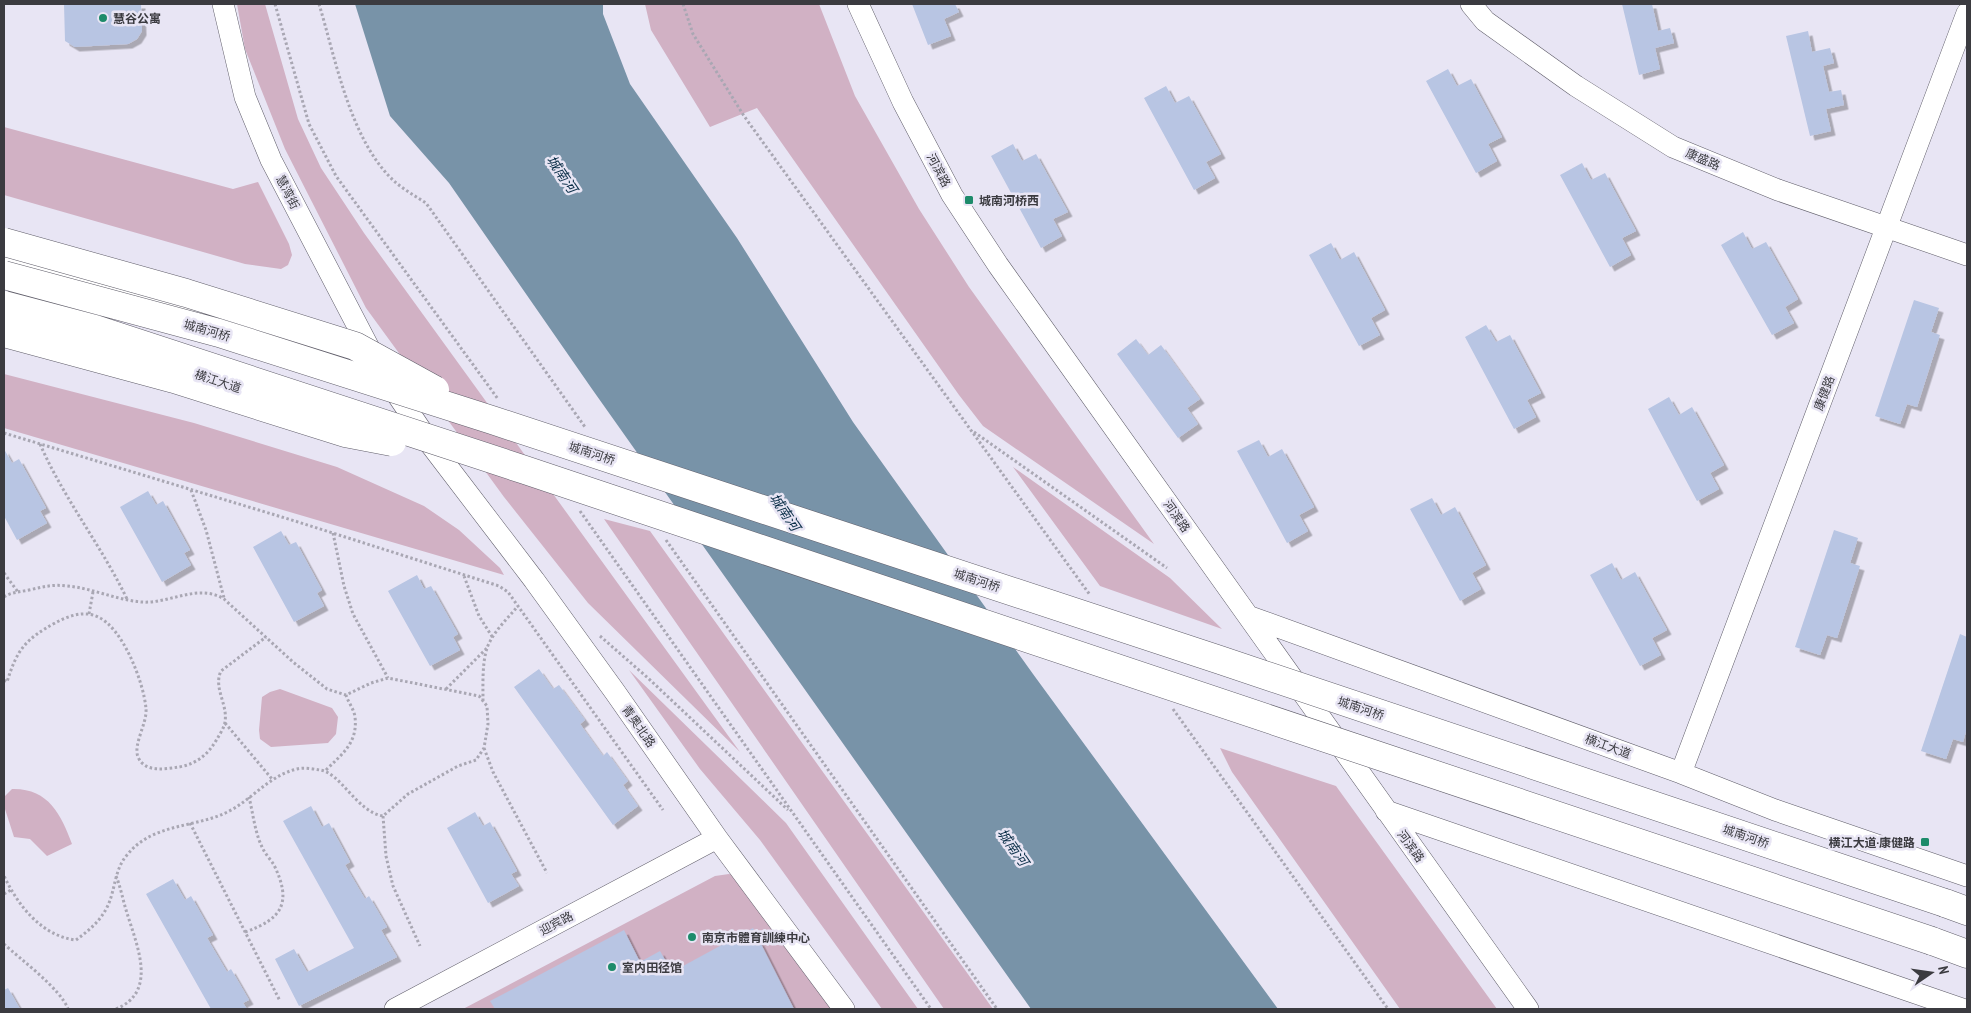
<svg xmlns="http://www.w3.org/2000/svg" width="1971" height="1013" viewBox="0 0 1971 1013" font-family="'PT Sans Narrow','Noto Sans SC',sans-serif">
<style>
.green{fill:#d1b1c4}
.water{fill:#7893a8}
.building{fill:#b8c5e3;filter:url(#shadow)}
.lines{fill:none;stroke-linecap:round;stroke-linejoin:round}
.minor-casing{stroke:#605e6a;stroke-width:22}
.highway-casing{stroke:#605e6a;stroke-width:29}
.path{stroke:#a9a7b3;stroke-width:3;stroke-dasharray:2.5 2.5;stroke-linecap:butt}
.minor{stroke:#fff;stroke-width:21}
.highway{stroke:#fff;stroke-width:28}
.highway-bridge-casing{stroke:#605e6a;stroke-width:29;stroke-linecap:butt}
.highway-bridge{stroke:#fff;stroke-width:28}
.poi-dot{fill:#1d8b6a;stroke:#e8e5f4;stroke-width:2}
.labels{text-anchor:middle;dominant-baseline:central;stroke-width:5;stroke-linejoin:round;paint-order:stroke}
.poi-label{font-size:12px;font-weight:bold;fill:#3b3b40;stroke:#e8e5f4;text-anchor:start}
.street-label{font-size:12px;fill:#3b3b40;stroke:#e8e5f4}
.water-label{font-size:14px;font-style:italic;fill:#0b2f48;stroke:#e8e5f4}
</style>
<defs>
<filter id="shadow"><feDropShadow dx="4.5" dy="4.5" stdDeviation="0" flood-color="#0004"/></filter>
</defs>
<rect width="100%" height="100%" fill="#e8e5f4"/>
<path class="green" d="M237 4H265L298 119 321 168 364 233 740 752 588 603 504 497 366 308 285 149 245 49Z
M645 4H819L855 96 919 209 969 287 1154 544 983 426 959 395 757 108 710 127 651 30Z
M4 127 233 189 258 182 289 244 292 255 288 265 281 269 245 264 4 195Z
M4 374 194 423 337 467 424 506 459 530 500 568 504 575 4 428Z
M1013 467 1170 578 1222 629 1100 586Z
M604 519 650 531 993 1009H944Z
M629 670 786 823 918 1009H882L760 840 700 769Z
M280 689 332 708 338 717 336 734 328 743 271 747 260 739 259 730 262 697 270 692Z
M1220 748 1336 786 1497 1009H1400L1232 772Z
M12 789C48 788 61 814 72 844L47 856 30 839 14 837 4 806V797Z
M729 874 740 877 836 1009H463L715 876Z"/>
<path class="water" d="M355 4H603V14L630 84 737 238 853 422 1033 674 1278 1009H1031L592 389 449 183 390 116Z"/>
<path class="building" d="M64 4H141L142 31 137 39 128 44 75 47 65 41Z
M912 4H955L959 12 944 19 951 36 928 45Z
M1622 4H1652L1658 31 1670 28 1674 43 1655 48 1660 69 1639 75Z
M1808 31 1812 52 1830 48 1834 63 1823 66 1829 92 1841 90 1844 105 1826 109 1831 131 1810 136 1786 36Z
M1448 69 1457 86 1471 79 1502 137 1488 144 1497 161 1476 173 1426 81Z
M1166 86 1175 103 1189 96 1221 154 1206 162 1215 178 1194 190 1144 98Z
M1013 144 1022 161 1036 154 1068 212 1053 219 1062 236 1041 248 991 156Z
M1582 163 1591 180 1605 173 1636 231 1622 238 1631 255 1610 267 1560 175Z
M1743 232 1752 249 1766 242 1798 299 1785 307 1794 323 1772 335 1721 245Z
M1331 243 1340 260 1354 252 1385 310 1371 318 1380 335 1359 346 1309 255Z
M1914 300 1939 308 1931 332 1940 335 1917 407 1907 404 1900 424 1875 416Z
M1486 325 1496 342 1510 335 1541 393 1527 400 1536 417 1514 429 1465 337Z
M1136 339 1148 355 1161 345 1200 399 1187 408 1198 424 1178 438 1117 354Z
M1669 397 1679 415 1692 407 1724 465 1710 473 1719 489 1697 501 1648 409Z
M1259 440 1268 457 1282 449 1314 507 1299 515 1308 531 1287 543 1237 451Z
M4 449 12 463 19 459 46 508 40 511 47 523 17 540 4 516Z
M148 491 156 505 163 501 190 550 184 553 191 565 162 582 120 507Z
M1432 498 1441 515 1455 507 1486 565 1472 573 1481 589 1460 601 1410 509Z
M1834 530 1858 538 1850 563 1860 566 1837 638 1827 635 1820 655 1795 647Z
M281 531 289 545 296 542 322 590 317 593 324 606 294 622 253 547Z
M1612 563 1621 580 1635 572 1667 630 1652 638 1661 655 1640 666 1590 575Z
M417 575 424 589 431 586 458 634 453 637 460 650 430 666 388 591Z
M1960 634 1967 637V728L1963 742 1953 739 1946 759 1921 751Z
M539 669 553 689 559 685 585 720 580 724 603 756 607 752 628 781 623 785 638 806 613 825 514 687Z
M311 806 322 827 329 823 350 862 345 865 365 899 369 896 387 927 381 930 397 957 299 1006 275 959 294 949 307 972 354 948 283 821Z
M475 812 483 826 490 822 517 871 511 874 519 886 488 903 447 828Z
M173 879 185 900 191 896 213 935 207 938 227 972 231 969 249 1000 243 1003 247 1009H211L146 894Z
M753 928 794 1009H495L490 1001 624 930 640 962 660 951 672 972Z
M8 988 20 1009H4V990Z"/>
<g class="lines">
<defs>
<path id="minor" d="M223 4 245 97 271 160 380 369 431 445 534 580 615 692 717 838 844 1009
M858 4 903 102 952 195 998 265 1528 1009
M1471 4 1485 21 1576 86 1673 147 1778 190 1967 255
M4 259 151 297 380 369
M1248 616 1681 773 1775 810 1967 876
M1681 773 1967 13
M1386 811 1962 1009
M395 1009 717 838"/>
<path id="highway" d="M1945 903 1967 911
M1932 941 1967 954"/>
</defs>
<use href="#minor" class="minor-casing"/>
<use href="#highway" class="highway-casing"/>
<path class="path" d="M275 4 309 124 336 176 498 399
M319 4C336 60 350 140 394 181 403 189 415 196 426 203L585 427
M683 4 693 34 744 116 1090 595
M974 432 1167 568
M4 433 295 521 499 586 508 592 663 810
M40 444C64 499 101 545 127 599
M191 490 206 530 224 598
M580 511 931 1009
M333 533 344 586 353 614 388 678
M666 540 997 1009
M4 573 18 592
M464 576 479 616 493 638
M4 597C11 592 20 592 29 590 42 587 53 584 67 586 92 588 116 600 142 602 169 604 198 583 224 599L293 662 327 689 346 695 371 683 388 678 479 696 487 706 488 724 484 748 476 760 458 766 408 794 383 816C357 812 340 772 320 770 313 769 304 767 297 769 271 775 255 796 233 809 199 829 154 821 127 855 113 871 116 893 105 911 98 923 87 932 76 940 41 936 18 905 4 876
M89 614 93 592
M600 636 648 678 788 810
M4 680 7 682C17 649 26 639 55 623 68 616 84 610 98 617 123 628 144 683 146 709 147 724 133 744 138 757 145 773 165 769 179 767 196 764 208 755 217 739 220 734 224 728 225 722 228 704 213 688 221 671L266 637
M446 689 487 648
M483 701C483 684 482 664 487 648 493 632 507 619 518 606
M1173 709 1388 1009
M225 723 272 779
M484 748 493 772 547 873
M326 770C342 754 358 743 355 717 354 709 348 702 346 695
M383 816 386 856 393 886 420 946
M190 823 280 1001
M4 894 11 890
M245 932C283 919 292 902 274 865 271 860 266 855 263 849 255 834 253 813 249 797
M4 944C20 959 61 989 68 1009
M116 1009C158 992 137 946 127 913 123 901 121 888 116 876"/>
<use href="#minor" class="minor"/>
<use href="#highway" class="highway"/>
<defs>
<path id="highway-bridge" d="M4 242 186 293 355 346 435 390
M4 275 219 333 492 420 1220 660 1945 903
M4 305 95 329 525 470 1932 941
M4 333 174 379 345 433 392 442"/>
</defs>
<use href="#highway-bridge" class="highway-bridge-casing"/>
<use href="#highway-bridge" class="highway-bridge"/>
</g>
<g class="poi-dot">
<circle cx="103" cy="18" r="5"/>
<rect x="964" y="195" width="10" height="10" rx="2.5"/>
<rect x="1920" y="837" width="10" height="10" rx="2.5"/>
<circle cx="692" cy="937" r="5"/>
<circle cx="612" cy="967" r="5"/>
</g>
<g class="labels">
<g class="poi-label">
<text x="113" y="18">慧谷公寓</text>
<text x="979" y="200">城南河桥西</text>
<text x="1915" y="842" text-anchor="end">横江大道·康健路</text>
<text x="702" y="937">南京市體育訓練中心</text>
<text x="622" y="967">室内田径馆</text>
</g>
<g class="street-label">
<text transform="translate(1703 159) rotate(23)">康盛路</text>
<text transform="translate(939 170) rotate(62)">河滨路</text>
<text transform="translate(288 192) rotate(63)">慧湾街</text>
<text transform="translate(207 330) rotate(16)">城南河桥</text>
<text transform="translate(218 381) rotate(18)">横江大道</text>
<text transform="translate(1824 393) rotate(-69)">康健路</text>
<text transform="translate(592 453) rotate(18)">城南河桥</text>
<text transform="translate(1177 516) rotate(55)">河滨路</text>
<text transform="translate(977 580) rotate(18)">城南河桥</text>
<text transform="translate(1361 708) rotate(19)">城南河桥</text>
<text transform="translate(639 726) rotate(55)">青奥北路</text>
<text transform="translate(1608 746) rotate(20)">横江大道</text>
<text transform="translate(1746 836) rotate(19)">城南河桥</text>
<text transform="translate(1411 846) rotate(54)">河滨路</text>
<text transform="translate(556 923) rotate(-28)">迎宾路</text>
</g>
<g class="water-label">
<text transform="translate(562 174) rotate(56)">城南河</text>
<text transform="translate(785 512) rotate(56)">城南河</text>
<text transform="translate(1013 847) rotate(55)">城南河</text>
</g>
</g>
<rect width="1971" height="1013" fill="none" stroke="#3b3b40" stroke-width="10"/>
<g transform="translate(1931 973) rotate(77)" stroke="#e8e5f4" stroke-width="4" paint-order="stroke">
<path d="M0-4L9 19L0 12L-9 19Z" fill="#3b3b40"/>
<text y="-8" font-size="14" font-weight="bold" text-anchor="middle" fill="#3b3b40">N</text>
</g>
</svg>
